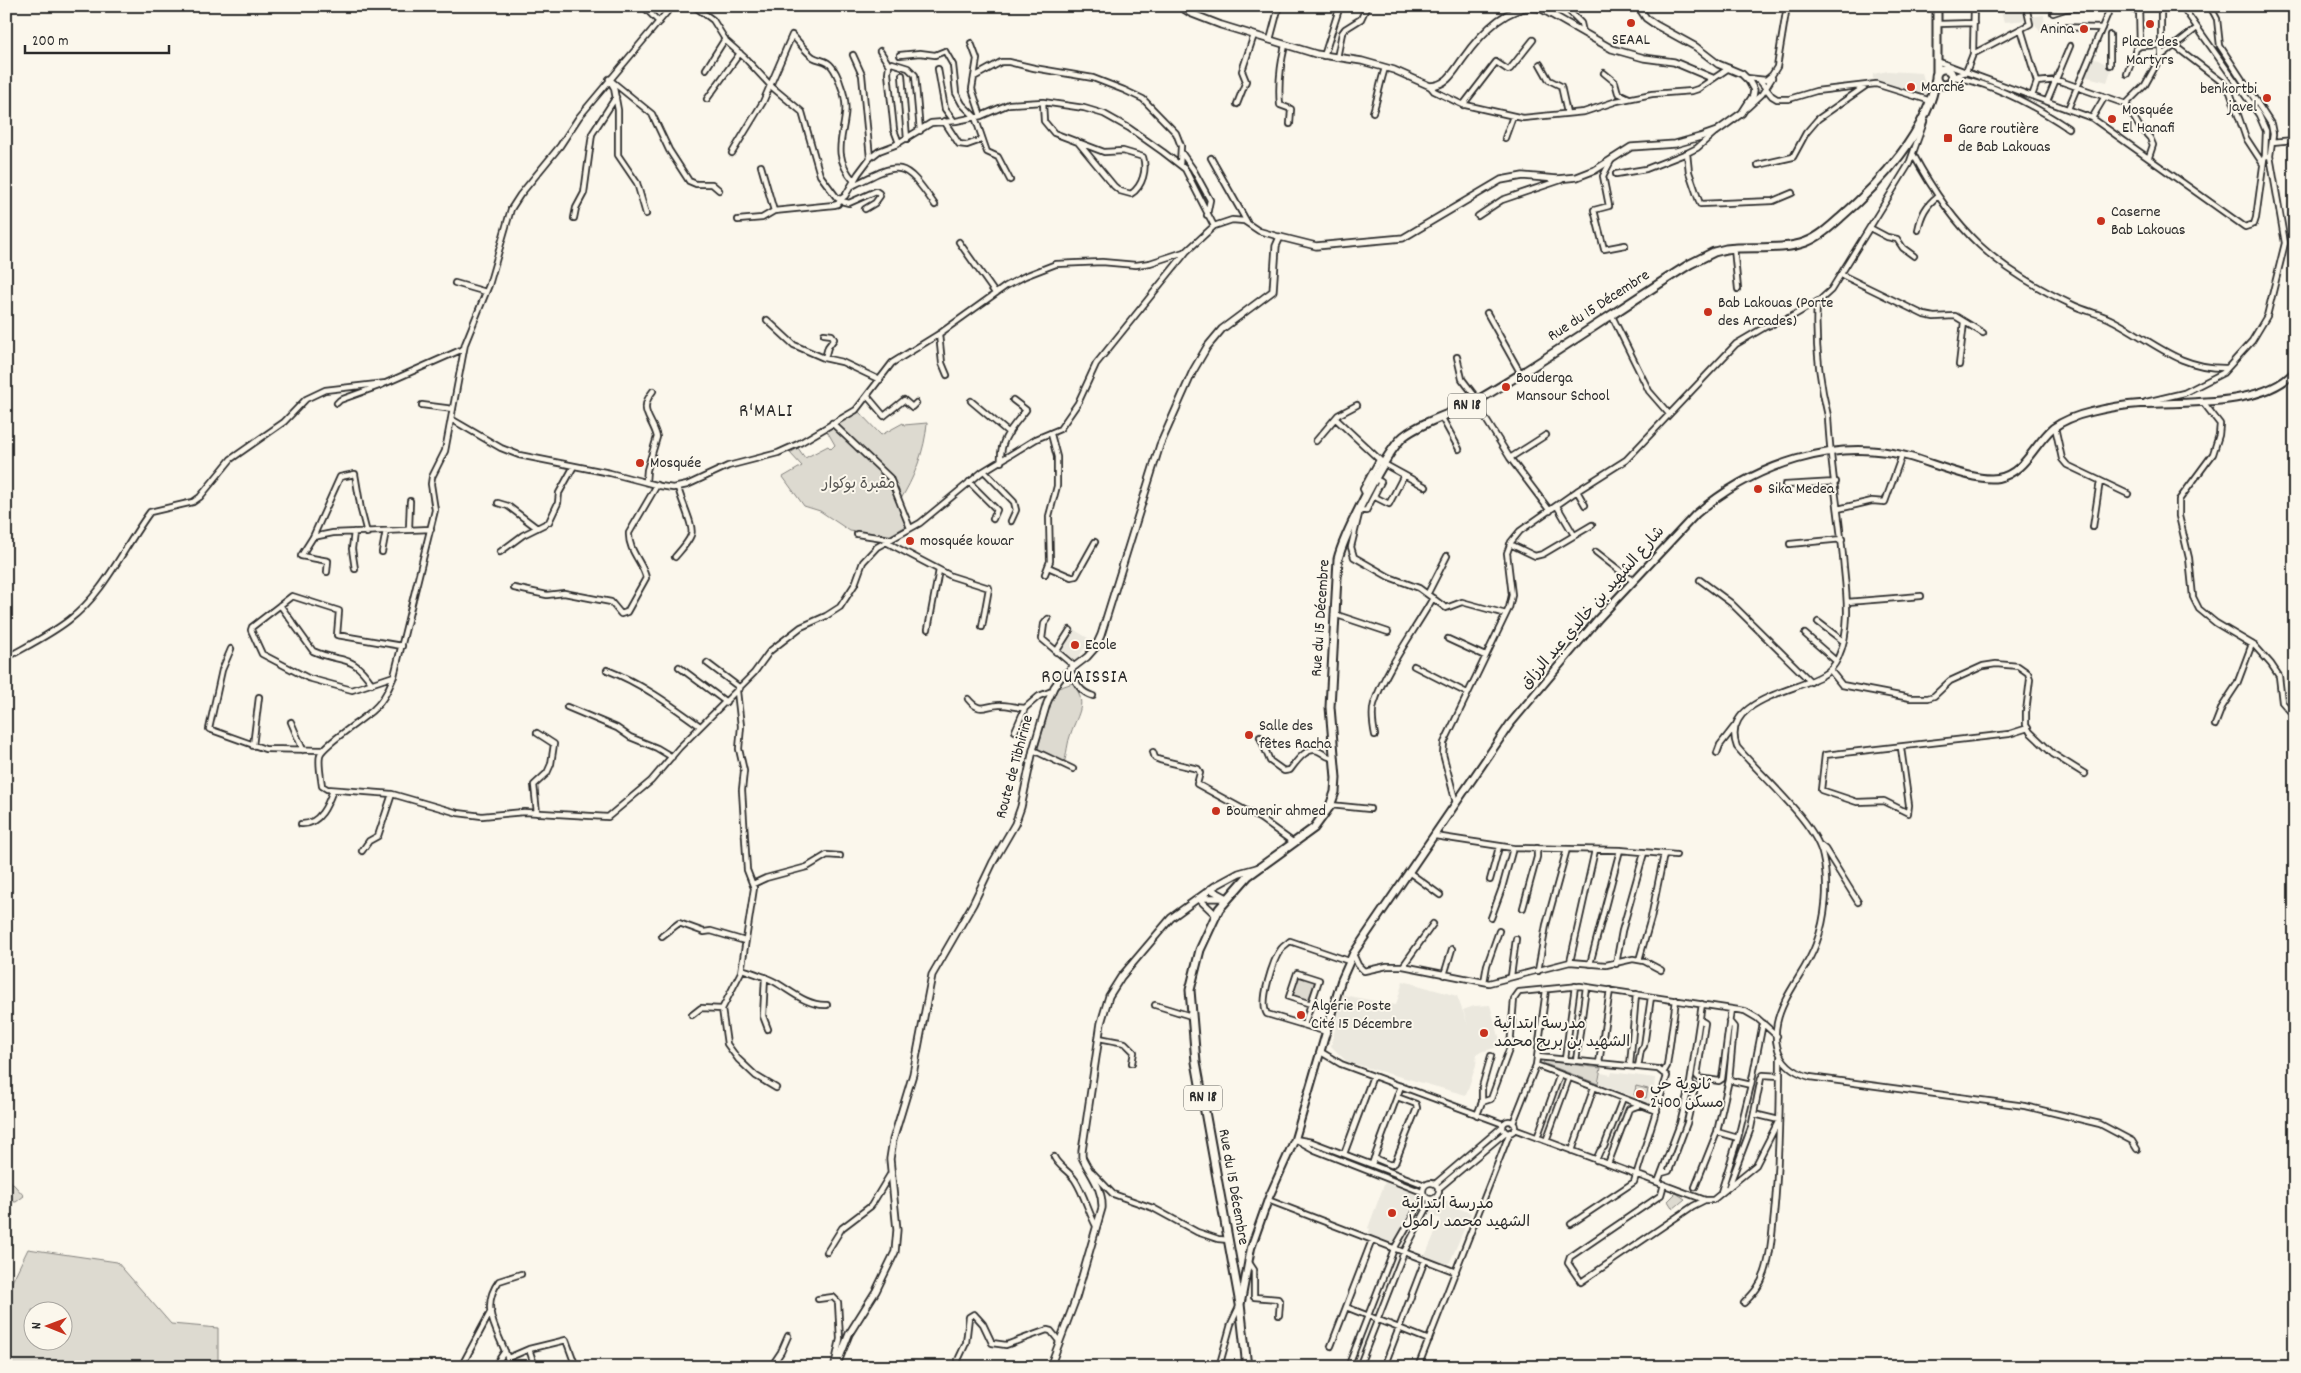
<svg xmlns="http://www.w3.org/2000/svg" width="2301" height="1373" viewBox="0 0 2301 1373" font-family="Dekko,'Playpen Sans Arabic',sans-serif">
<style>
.built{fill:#ebe8de}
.green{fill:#dddad0;stroke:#84827e;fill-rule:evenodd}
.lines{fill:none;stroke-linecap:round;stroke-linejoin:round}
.minor-casing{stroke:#2b2b2b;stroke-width:8}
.tertiary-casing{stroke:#2b2b2b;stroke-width:9}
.secondary-casing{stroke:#2b2b2b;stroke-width:10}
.primary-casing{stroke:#2b2b2b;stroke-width:11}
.minor{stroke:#fbf7ec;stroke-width:4.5}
.tertiary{stroke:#fbf7ec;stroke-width:5.5}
.secondary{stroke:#fbf7ec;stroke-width:6}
.primary{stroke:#fbf7ec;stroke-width:7}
.poi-dot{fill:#c8321e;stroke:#fbf7ec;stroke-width:2}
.labels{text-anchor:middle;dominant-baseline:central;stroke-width:4;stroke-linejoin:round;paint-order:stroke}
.shield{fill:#fbf7ec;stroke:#696865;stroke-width:1}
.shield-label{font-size:15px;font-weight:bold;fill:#2b2b2b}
.poi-label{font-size:16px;fill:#2b2b2b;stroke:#fbf7ec;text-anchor:start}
.street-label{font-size:16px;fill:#2b2b2b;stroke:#fbf7ec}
.park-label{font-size:16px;fill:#585754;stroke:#fbf7ec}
.quarter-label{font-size:19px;letter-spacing:1px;fill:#2b2b2b;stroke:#fbf7ec}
</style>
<rect width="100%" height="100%" fill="#fbf7ec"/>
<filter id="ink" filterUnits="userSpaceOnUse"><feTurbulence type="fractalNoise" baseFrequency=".02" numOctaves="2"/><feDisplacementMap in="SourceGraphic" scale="10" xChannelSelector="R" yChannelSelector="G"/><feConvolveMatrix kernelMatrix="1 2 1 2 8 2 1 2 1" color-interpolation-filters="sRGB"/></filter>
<g filter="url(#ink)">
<path class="built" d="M1999 6H2027L2030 17 2044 15 2045 31 2041 33 2034 23 2028 20 2004 22Z
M2092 57 2112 67 2107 82 2084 76Z
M1888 71 1922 73 1928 93 1924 96 1873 79V74Z
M1073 629 1091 640 1074 663 1059 651Z
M1403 981 1457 996 1468 1025 1463 1010 1474 1006 1490 1005 1500 1040 1496 1041 1498 1047 1477 1053 1476 1065 1466 1095 1347 1062 1331 1046 1343 995 1396 1005Z
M1612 1072 1655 1078 1653 1104 1599 1084 1601 1073 1611 1075Z
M1385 1182 1398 1188 1402 1187 1415 1192 1418 1200 1394 1243 1389 1245 1367 1237 1370 1229 1368 1228Z
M1444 1200 1448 1201V1204L1471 1213 1450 1262 1444 1265 1425 1256 1441 1219 1429 1215 1433 1207Z"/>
<path class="green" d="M858 411 881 435 903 423 904 425 927 423C925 450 914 479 899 502L908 525 887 537 850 531 820 511 804 506 783 477 802 466 790 453 798 448 805 458 828 446 831 449 835 445 827 431Z
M1073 683C1088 704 1078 713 1071 733 1067 743 1067 754 1064 764L1039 752 1038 748 1052 699 1058 688Z
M1299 975 1315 981 1308 1000 1293 995Z
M1544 1061 1601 1068 1598 1084 1543 1063Z
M1636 1086 1648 1089 1646 1098 1634 1095Z
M6 1176 24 1196 16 1202 6 1201Z
M1676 1193 1685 1199 1673 1209 1668 1201Z
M28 1249 117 1262 171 1324 218 1328V1367H6L7 1292ZM32 1310H62V1340H32Z"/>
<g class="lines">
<defs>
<path id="minor" d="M643 6 659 22
M672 6 579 117 560 146 520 195 511 209 489 285 465 344 445 451 432 477 431 484 435 510 394 676C389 688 384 700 374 709 364 719 323 745 320 755 318 764 321 777 322 786L327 789 392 794 458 813 482 816 524 812 608 817 651 781 679 748 754 673 770 651 801 627 826 616 840 607 855 584 863 562 877 547 920 523 982 472 1036 439 1060 429 1078 403 1096 364 1187 251
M694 6 713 20 726 41 745 58 772 87 802 112 820 175 837 198 841 199 845 196 858 174 870 158 879 151 895 145 931 123 956 121 981 116 1009 104 1043 102 1084 108 1104 114 1129 128 1163 152 1185 169 1214 226
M1564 6 1581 23 1583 32
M2125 6 2133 10H2139
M2139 6 2140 46 2161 45
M2161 6V56
M2182 6 2259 115 2266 131 2265 156
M2210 6 2217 19 2220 46 2271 124 2273 134 2270 156
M2053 13 2065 9 2089 6
M1938 24 1974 23
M2048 27 2102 28
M2021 29 2037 82 2032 96
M2110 35V65
M1270 40 1279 6
M971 43 977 59 972 89 981 116
M1285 45C1280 66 1278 83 1280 105L1291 109 1290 124
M2175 46 2222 82 2230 92 2246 138 2263 164
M880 51 889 65
M1973 54 2030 24 2026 6
M853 55 862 75 870 158
M900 55 920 53 935 55 945 51 953 65 956 93 962 104 975 117 987 152 998 157 1010 180
M1324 56 1340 6
M1337 58 1342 33 1345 29 1361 19 1367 6
M1937 61 1966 72 1973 54 1974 6
M1540 64 1549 80 1561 86 1567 113
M706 69 725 39
M938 69 945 109 954 121
M1604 73 1615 82 1618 93 1629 98
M2127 74 2136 49 2140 46
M902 75 907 139
M974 77 1001 62H1009L1034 68 1093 78 1124 90 1143 99 1176 133 1181 146 1180 165
M1953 77 1966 72 2092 118 2245 227 2254 224 2256 218 2264 159 2265 156H2270L2285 243 2267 316 2252 341 2223 373 2184 393 2146 402
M1954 77C1992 83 2036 107 2068 128
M1747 78 1766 80 1772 75 1777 67 1787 6
M609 79 652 114 669 150 689 181 696 184H712L719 190
M610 81 614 88 618 110V155L637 183 646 214
M1760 81 1772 96 1777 99H1789L1816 91 1876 84 1931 101
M2037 82 2057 80 2126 104
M1430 86 1434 91 1461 104 1523 118 1584 112 1617 101 1652 94 1692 91 1698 89 1729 68
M707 99 740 53
M2047 101 2070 46
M1043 102 1044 121 1054 133 1104 152 1123 151 1143 157C1147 169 1143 186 1131 194L1120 191 1114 186 1077 141
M1237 104 1246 81 1242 71 1254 35
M1463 105 1496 62 1508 70 1510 69 1533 40
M1747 108 1762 94 1772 78
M2068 109 2111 6
M1373 112C1378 98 1380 83 1385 68
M2092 118 2104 98
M944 121 959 144 967 145 981 140
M1505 138 1513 116
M2272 142 2294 140
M899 143 894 130 888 73 889 65 892 63 908 68 915 75 920 131
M1181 152 1193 169 1210 200 1207 215
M732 153 763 102 792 35C799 42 805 51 813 57 818 60 824 60 828 63 834 67 839 79 841 86 857 124 823 146 854 181
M1687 153 1689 172 1700 204 1773 201 1792 193
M1913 154C1955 232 1995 269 2075 306 2088 312 2102 314 2114 321 2154 342 2179 369 2227 368
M2149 157 2153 145 2150 138 2139 126 2126 104 2145 85 2161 56 2197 28
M1211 158 1247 222
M1612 159 1603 176 1609 206 1594 210 1604 249 1625 245
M1758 165 1793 157 1806 133 1818 119 1867 85
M761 166 774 211
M1616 174 1646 169 1687 153 1697 148 1714 133
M852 186C901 161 903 159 935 205
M841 201 849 203 876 191 879 193 880 196 875 203 865 209
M1478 216 1502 200 1561 180
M574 218 576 208 584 193 592 134 616 97
M738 220 762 218 774 211 834 205 838 204 841 199
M1870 228 1887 237 1897 239 1903 248 1914 256
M1918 230C1921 215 1926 205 1938 196
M959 242 995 293
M1734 248 1738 289
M1842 275 1924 315 1934 317 1955 316 1983 333
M455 283 486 292
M1817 302C1815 339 1819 380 1828 416 1830 466 1840 517 1844 568 1847 597 1851 630 1838 658 1835 665 1830 671 1823 675 1798 691 1719 700 1737 747 1760 775 1817 823 1823 857 1829 884 1826 918 1816 944 1809 964 1795 981 1785 1001 1769 1033 1772 1066 1810 1077L2025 1106 2100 1124 2132 1141 2137 1149
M1487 313 1521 374
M1611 314 1649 391 1669 414
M767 320 794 345 824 358 842 362 880 380
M824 334 832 335 834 339 828 347 825 358
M939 334 942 363 947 375
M1457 357 1462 379 1478 400
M1959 365 1964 322
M868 397 884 416 904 400 912 407 916 403
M971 401 1009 433
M1475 402 1510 458 1550 511
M2203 402 2220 424 2219 435 2213 454 2179 500V516L2189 558 2193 597 2199 609 2216 623 2255 646 2271 664 2279 676 2282 702 2295 717
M337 403 340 400 379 386 463 349
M422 405 453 409
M1442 418 1459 449
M451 419 501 448 519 455 610 473 660 486 673 488 687 485 728 466 778 453 798 444 856 410 892 363 939 334 1006 286 1025 276 1056 264 1102 262 1136 265 1150 263 1187 251 1214 226 1232 220 1244 221 1259 231 1280 237
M1336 419 1384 464 1426 487
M832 423 890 478 910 528
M2055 427 2062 459 2067 465 2128 494
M1316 441 1338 415 1357 405
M1510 458 1546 435
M1001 462C999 439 1013 427 1026 410L1013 400
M984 471 1014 502 1016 510 1011 521
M1370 476 1381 482 1366 511 1360 510 1351 547 1354 557 1389 577 1419 588 1446 608 1462 602 1506 614
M646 482 647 470 657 437C652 417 637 411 653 391
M969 482 997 510 993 519
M1785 485 1836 482
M1577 491 1585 505
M1366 495 1363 489 1379 460
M1375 497 1389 504 1404 475
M498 503 508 506 537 528
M1557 506 1574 535
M1838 509 1872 501 1885 502 1902 455
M2093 527 2100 481
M409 529 410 501
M354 532 352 549 355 569
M857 534 890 539
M313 537 333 533 431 529
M886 542 951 576 989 588 982 627
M1510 544 1535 556 1543 554 1592 525
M1790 544 1842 539
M382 552 386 531
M500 552 523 535 549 522 558 503 559 493 574 466
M1596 552 1633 581
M675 557C680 551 688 543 691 535 695 527 680 499 678 487
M1048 567 1071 577 1076 576 1095 542
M327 572 328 561 301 556 313 537 340 477 355 474 361 510 367 533
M1045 574 1050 561 1049 516 1057 486V457L1051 434
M1700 580 1731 603 1811 682
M514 588 547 595 564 593 611 602 621 614 627 612 646 578C644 564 628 551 629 533L657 485
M1428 593 1447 556
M1847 602 1921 596
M280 605 313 651C342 664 351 652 372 684
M1334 614 1388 632
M1048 619 1044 624 1042 639 1074 666
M1818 622 1843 641
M928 629 939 570
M1805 634 1836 661
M1448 639 1485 656
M231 649 222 670 209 729 265 749 323 750
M1056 652 1070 630
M6 658C27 646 50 635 69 620 104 594 124 547 150 512L193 502 200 497 231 459 284 422 306 399 325 390 386 383
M707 663 740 688
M1414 666 1467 693
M679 667 726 702
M1070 669C1076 682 1079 692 1093 696
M607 670C641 683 671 705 700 726
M1830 670 1842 685 1910 698H1928L1934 696 1950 681 1983 666 1996 664 2018 666 2028 673 2030 679 2026 712V725L2030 732 2053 754 2085 774
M394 676 352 690 308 678 262 654 251 630 252 627 292 596 339 611 337 635 402 646
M737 691 741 726 739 749 744 771 742 790 747 870 754 888 741 972 722 1009 727 1044 738 1059 756 1076 776 1088
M968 699C981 715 986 704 1001 705 1009 705 1017 708 1025 708L1039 696 1052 691
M567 707 617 728 630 737 657 748 672 757
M291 722 303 750
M2215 725 2222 707 2237 684 2252 644
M1015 731 1025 708
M537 733 554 744 551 764 547 773 534 785 537 813
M1375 735C1373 725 1371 714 1374 704 1385 670 1415 630 1433 598
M1260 737 1270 761 1284 771 1290 770C1296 762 1308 744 1320 752 1326 755 1327 758 1335 758
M253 746 259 697
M1901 748 1909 805 1908 813 1884 801 1857 802 1821 790 1825 755 2009 734 2028 728
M1033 750 1073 769
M1153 752 1155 758 1160 760 1198 769 1200 773 1197 784 1261 819 1294 843
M1717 753 1720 745 1734 727
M1456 803 1443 754 1444 743 1509 608 1512 595 1507 553 1511 542 1520 531 1577 491 1626 460 1736 344 1765 327 1791 317 1820 300 1831 290 1909 164 1924 122
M1330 805 1370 809
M301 824C320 825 328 804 333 790
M1435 836 1513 848 1620 850 1676 855
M1820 845 1825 849 1858 902
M362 851 369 841 378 836 392 794
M1410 873 1440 895
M1490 880 1499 847
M753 884 766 878 807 867 827 855 840 856
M1523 908 1537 857V848
M1491 918 1502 888 1513 848
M662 936 679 923 704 932 711 931 745 941
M1353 954 1358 965 1364 971 1387 966H1403L1489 983 1570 962 1606 965 1633 959 1644 961 1661 970
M1639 960 1651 918 1664 854
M1570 962 1595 850
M1590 964 1620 850
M1616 964 1622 931 1644 853
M1403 966 1433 924
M742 969C753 973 764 976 775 982 791 991 807 1006 827 1005
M1538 971 1546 925 1567 849
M1444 975 1452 949
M1511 976 1516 939
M765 977 763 1016 768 1029
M1484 982 1487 965 1499 931
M1155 1005 1191 1016
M692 1015 701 1008 722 1009
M1700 1020 1705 1023 1697 1076 1699 1078 1719 1081 1722 1079 1731 1009
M1304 1025 1319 980 1297 973 1289 997 1311 1004
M1327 1032 1267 1014C1259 1002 1273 960 1281 949 1283 946 1287 944 1290 941L1349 961
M1099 1038 1125 1043 1134 1052 1132 1063
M1321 1052 1341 1064 1503 1124
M1538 1057 1658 1069 1667 1076 1634 1182 1571 1224
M1565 1059 1575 986
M1576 1061 1586 987
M1599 1063 1610 990
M1536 1065 1657 1111
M1630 1066 1636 994
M1638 1067 1641 1050 1644 1046 1651 997
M1663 1073 1667 1066 1676 1000
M1729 1080 1751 1085
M1482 1102V1087L1491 1056
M1477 1115 1482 1102 1491 1099 1510 1047 1514 999 1519 992 1580 986 1745 1011 1757 1018 1777 1036
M1503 1127a6 6 0 1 1 12 0a6 6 0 1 1-12 0Z
M1513 1123 1536 1065 1546 990
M1514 1129 1705 1200H1713L1756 1165 1779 1120 1754 1114
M1717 1132 1738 1138 1721 1192
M1537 1138 1560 1074
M1738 1138 1751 1085 1763 1023
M1546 1141 1569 1078
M1572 1151 1594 1087
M1344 1154 1373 1076
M1054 1157C1059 1167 1068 1170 1075 1180 1084 1194 1088 1211 1096 1226
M1374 1158 1391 1165 1395 1163 1417 1108 1416 1104 1397 1097
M1596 1160 1600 1151 1604 1147 1623 1098
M1372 1164 1401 1086
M1608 1164 1629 1109 1640 1105
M1092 1172 1113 1194 1153 1208 1197 1232 1218 1239 1229 1240
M1662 1173 1669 1171 1687 1123 1695 1087 1690 1083
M1658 1182 1680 1124 1690 1083 1702 1004
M1423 1191a8 8 0 1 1 16 0a8 8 0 1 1-16 0Z
M1435 1184 1503 1126
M1664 1184 1661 1195 1570 1257 1568 1263 1581 1282 1693 1206 1705 1200
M1729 1186 1751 1128 1761 1078 1763 1075 1780 1076
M1695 1187 1717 1132 1729 1080 1734 1027 1729 1021
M1438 1189 1506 1132
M1422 1192 1315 1150 1295 1139 1312 1142 1425 1185
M1268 1200 1456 1272
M827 1252 842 1228 871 1206 891 1173
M1248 1261 1254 1270V1297L1278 1299 1280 1302 1279 1315
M818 1299 833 1297 838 1302 840 1339 834 1367
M1744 1303C1754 1293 1761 1285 1765 1272 1771 1254 1772 1234 1774 1215 1779 1163 1780 1110 1780 1058
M1346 1307 1429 1340
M1331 1346 1372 1240
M529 1349 535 1367
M508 1358 529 1349 566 1340 576 1367
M461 1367 491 1311
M494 1367 505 1351
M510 1367C504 1337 476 1312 499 1281L521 1274
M771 1367 781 1352 788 1336
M959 1367 958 1360 966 1343 969 1317 974 1314 983 1324 992 1343 1006 1345 1047 1330 1051 1331 1059 1341
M1219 1367 1231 1324 1239 1307
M1348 1367 1394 1249 1424 1197
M1359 1367 1404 1252 1432 1199
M1384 1367 1425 1260
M1418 1367 1510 1132"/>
<path id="tertiary" d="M1179 6 1190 13 1221 25 1316 54 1362 61 1394 70 1430 86C1447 85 1453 73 1462 60 1479 36 1509 0 1542 9L1612 49 1644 58 1674 62 1712 78
M1210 889 1227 898
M1198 898H1227
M1198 898 1216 915
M836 1367 849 1334 876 1291 895 1252 897 1230 890 1159 893 1140 913 1074 932 975 973 904 993 862 1015 824 1021 807 1033 750 1047 703 1054 687 1062 676 1087 657 1095 648 1101 635 1160 445 1193 371 1207 347 1222 329 1273 291 1276 246 1280 237 1316 246 1403 238 1501 180 1523 176 1557 179 1577 177 1595 170 1631 147 1675 144 1700 137 1717 131 1742 113 1753 96 1754 90 1749 81 1742 74 1718 64 1696 47 1656 25 1646 18 1638 6
M1050 1367 1075 1301 1102 1208C1103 1188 1090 1174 1082 1157V1151L1101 1023 1109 996 1121 977 1171 918 1215 886 1239 873 1257 868"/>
<path id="secondary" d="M1241 1302 1251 1248 1269 1197 1295 1139 1341 981 1353 954 1510 724 1598 619 1696 514C1754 465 1835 436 1910 457 1932 463 1976 482 1998 478 2025 473 2034 444 2053 428 2064 420 2078 415 2091 412 2107 408 2124 405 2140 404 2182 402 2266 407 2295 371"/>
<path id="primary" d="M1937 6V73
M1936 77a8 8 0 1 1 16 0a8 8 0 1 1-16 0Z
M1247 1367 1240 1304 1196 1062 1190 990 1200 950 1219 909 1248 876 1314 828 1330 806 1335 792 1336 778 1330 707 1338 559C1344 535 1386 451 1404 436 1425 420 1454 414 1476 401 1549 359 1618 309 1690 264L1714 252 1726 249C1751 246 1782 251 1806 242 1819 237 1830 227 1840 218 1879 184 1929 131 1936 78"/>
</defs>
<use href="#minor" class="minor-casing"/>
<use href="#tertiary" class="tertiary-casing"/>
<use href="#secondary" class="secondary-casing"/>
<use href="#primary" class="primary-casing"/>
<use href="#minor" class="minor"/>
<use href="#tertiary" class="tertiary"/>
<use href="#secondary" class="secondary"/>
<use href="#primary" class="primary"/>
</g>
</g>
<g class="poi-dot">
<circle cx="1631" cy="23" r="5"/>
<circle cx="2150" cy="24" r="5"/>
<circle cx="2084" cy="29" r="5"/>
<circle cx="1911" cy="87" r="5"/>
<circle cx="2267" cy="98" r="5"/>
<circle cx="2112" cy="119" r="5"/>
<rect x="1943" y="133" width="10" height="10" rx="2.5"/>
<circle cx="2101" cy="221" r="5"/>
<circle cx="1708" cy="312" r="5"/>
<circle cx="1506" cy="387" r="5"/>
<circle cx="640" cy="463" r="5"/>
<circle cx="1758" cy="489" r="5"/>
<circle cx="910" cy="541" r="5"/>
<circle cx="1075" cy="645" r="5"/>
<circle cx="1249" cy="735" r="5"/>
<circle cx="1216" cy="811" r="5"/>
<circle cx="1301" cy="1015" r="5"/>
<circle cx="1484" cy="1033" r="5"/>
<circle cx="1640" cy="1094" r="5"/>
<circle cx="1392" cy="1213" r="5"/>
</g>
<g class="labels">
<g class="shield">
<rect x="1448" y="393.5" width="38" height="25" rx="4"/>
<rect x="1184" y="1085.5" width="38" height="25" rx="4"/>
</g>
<g class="shield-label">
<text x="1467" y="406">RN 18</text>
<text x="1203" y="1098">RN 18</text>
</g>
<g class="poi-label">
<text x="2074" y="29" text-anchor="end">Anina</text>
<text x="1631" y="40" text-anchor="middle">SEAAL</text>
<text x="2150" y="42" text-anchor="middle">Place des<tspan x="2150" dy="18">Martyrs</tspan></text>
<text x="1921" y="87">Marché</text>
<text x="2257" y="89" text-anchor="end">benkortbi<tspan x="2257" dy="18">javel</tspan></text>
<text x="2122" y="110">Mosquée<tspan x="2122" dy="18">El Hanafi</tspan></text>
<text x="1958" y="129">Gare routière<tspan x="1958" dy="18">de Bab Lakouas</tspan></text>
<text x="2111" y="212">Caserne<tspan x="2111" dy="18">Bab Lakouas</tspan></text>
<text x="1718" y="303">Bab Lakouas (Porte<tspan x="1718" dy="18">des Arcades)</tspan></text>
<text x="1516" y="378">Bouderga<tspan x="1516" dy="18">Mansour School</tspan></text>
<text x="650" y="463">Mosquée</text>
<text x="1768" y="489">Sika Medea</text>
<text x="920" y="541">mosquée kowar</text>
<text x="1085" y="645">Ecole</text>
<text x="1259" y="726">Salle des<tspan x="1259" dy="18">fêtes Racha</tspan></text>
<text x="1226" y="811">Boumenir ahmed</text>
<text x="1311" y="1006">Algérie Poste<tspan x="1311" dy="18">Cité 15 Décembre</tspan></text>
<text x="1494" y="1024">مدرسة ابتدائية<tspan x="1494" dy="18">الشهيد بن بريح محمد</tspan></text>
<text x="1650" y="1085">ثانوية حي<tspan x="1650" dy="18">2400 مسكن</tspan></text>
<text x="1402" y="1204">مدرسة ابتدائية<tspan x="1402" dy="18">الشهيد محمد رامول</tspan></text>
</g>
<g class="street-label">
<text transform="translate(1599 306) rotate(-33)">Rue du 15 Décembre</text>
<text transform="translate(1593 608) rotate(-49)">شارع الشهيد بن خالدي عبد الرزاق</text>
<text transform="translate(1321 618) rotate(-86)">Rue du 15 Décembre</text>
<text transform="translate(1015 767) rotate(-75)">Route de Tibhirine</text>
<text transform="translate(1233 1187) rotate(80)">Rue du 15 Décembre</text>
</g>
<g class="park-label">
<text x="859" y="484">مقبرة بوكوار</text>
</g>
<g class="quarter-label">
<text x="766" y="412">R'MALI</text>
<text x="1085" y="678">ROUAISSIA</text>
</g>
</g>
<rect width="2301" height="1373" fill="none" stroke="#fbf7ec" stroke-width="25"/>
<rect x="12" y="12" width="2276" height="1348" fill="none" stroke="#2b2b2b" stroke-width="2" filter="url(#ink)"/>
<g transform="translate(48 1326) rotate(271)"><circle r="24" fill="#fbf7ec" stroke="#a8a59f"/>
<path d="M0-4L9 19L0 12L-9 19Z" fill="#c8321e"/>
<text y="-8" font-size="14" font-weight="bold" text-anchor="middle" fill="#2b2b2b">N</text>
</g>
<path d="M25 45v8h144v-8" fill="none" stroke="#2b2b2b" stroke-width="2.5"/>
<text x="32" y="45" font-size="15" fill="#2b2b2b" stroke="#fbf7ec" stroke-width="4" paint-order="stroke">200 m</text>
</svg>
